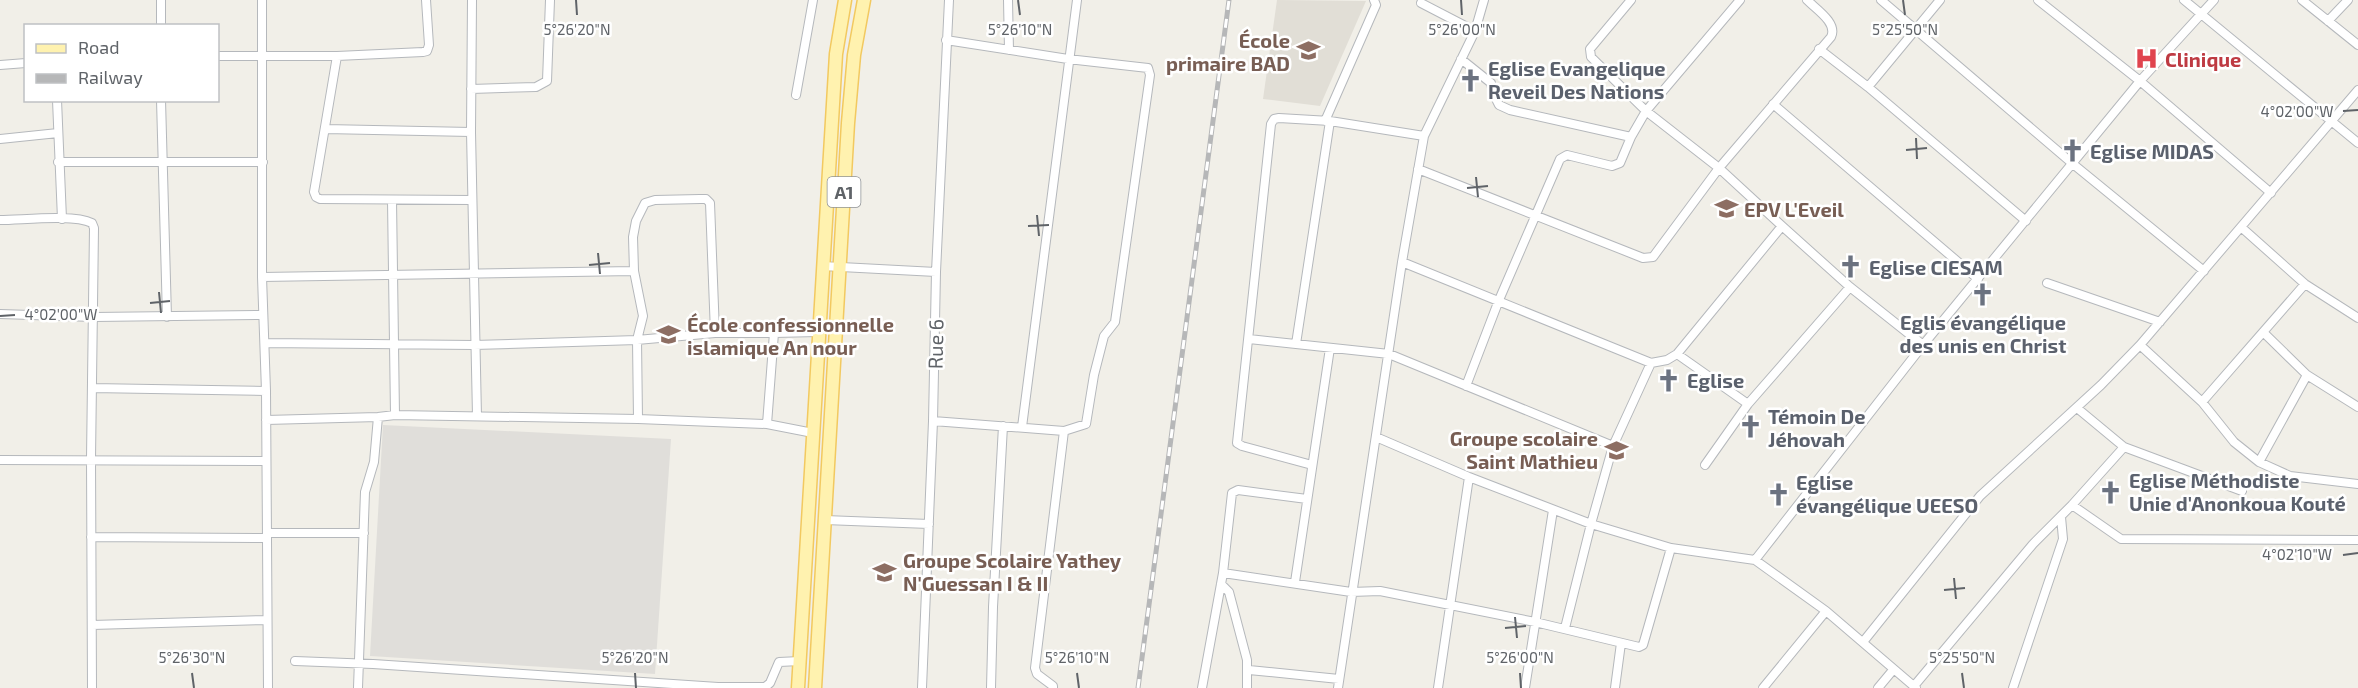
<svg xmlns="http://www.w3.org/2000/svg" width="2358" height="688" viewBox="0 0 2358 688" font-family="'Exo 2',sans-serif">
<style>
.industrial{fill:#e0deda}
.education{fill:#e1ded6}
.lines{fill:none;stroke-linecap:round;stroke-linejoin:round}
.minor-casing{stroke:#b5b8bc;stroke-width:10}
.primary-casing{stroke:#f2c960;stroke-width:15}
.minor{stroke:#fff;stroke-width:8}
.primary{stroke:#fff2af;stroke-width:12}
.rail-casing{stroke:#b6b7b8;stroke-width:5}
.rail{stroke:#fff;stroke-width:3;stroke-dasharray:9;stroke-linecap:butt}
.ticks{fill:none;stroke:#5f6368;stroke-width:2}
.labels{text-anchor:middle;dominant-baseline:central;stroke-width:5;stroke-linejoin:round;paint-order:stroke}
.shield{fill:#fff;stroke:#8f9295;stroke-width:1.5}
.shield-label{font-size:18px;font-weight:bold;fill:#5f6368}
.education-label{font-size:20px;font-weight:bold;fill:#785e54;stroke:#fff;text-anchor:start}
.health-label{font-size:20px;font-weight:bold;fill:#be3a42;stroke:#fff;text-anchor:start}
.worship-label{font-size:20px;font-weight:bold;fill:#5b616d;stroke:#fff;text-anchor:start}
.street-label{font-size:20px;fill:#5f6368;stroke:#fff}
.ticks-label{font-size:15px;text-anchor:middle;fill:#5f6368;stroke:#fff;stroke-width:5;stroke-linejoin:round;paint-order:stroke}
</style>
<rect width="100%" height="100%" fill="#f1efe8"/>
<path class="industrial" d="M383 425 671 439 655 674 370 656Z"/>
<path class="education" d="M1277 0 1366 1 1320 106 1263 99Z"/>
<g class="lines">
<defs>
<path id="minor" d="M262 0V277L266 391 268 688
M472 0 471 132 477 416
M1008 0 1009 50
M1881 0 2073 164 2204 271
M2038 0 2140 81 2271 193
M2184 0 2358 143
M2302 0 2358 45
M1421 3 1475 31
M2328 21 2348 0
M161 26V0
M1819 49 1868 87 2026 221
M218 56H337L423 52 427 51 429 45 426 0
M337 56 314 192 316 197 320 199 472 200
M1461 59 1491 83 1493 93 1499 105 1510 110 1631 137
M0 65 26 63
M1868 87 1940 0
M471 89 536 87 547 81 550 0
M796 95 813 0
M57 100 62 219
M161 100 167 317
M1773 104 1978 279
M1325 121 1376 5 1374 0
M1330 121 1424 136
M325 129 471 132
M0 139 58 133
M58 162H263
M1418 169 1643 258 1653 257 1719 168 1831 37C1838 23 1816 9 1807 0
M392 200 395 415
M0 220C23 220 73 214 92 223L94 228 91 459 92 688
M1782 226 1850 287 1923 345
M2241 227 2305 284 2358 318
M1402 262 1651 363 1667 360 1677 354 1782 226 1719 168 1646 111 1591 57 1590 49 1631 0
M822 266 936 272
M262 277 634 271
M2047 283 2160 322
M0 314 94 317 263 315
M2263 332 2307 375 2358 407
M1249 339 1389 354 1613 446
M265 343 474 345 637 340 715 333H774
M1296 344 1330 121 1279 118 1274 119 1271 124 1237 443 1242 446 1312 465
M2140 345 2202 402 2234 442 2259 462 2290 476 2358 484
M1677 354 1748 404
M1466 386 1499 300 1560 159 1567 155 1612 166 1620 163 1631 137 1646 111 1740 0
M92 388 266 391
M2202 402 2305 284
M638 419 637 340 643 316 634 271 633 237 636 221 645 203 655 200 700 199H706L710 203 715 333
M266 420 378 417 395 415 638 419 767 424 813 433
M933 421 1064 431 1086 424 1094 375 1104 336 1115 322 1150 75 1148 68 1068 59 946 40
M767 424 774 333 818 332
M1022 427 1077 0
M1376 437 1469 477 1591 524 1671 548 1755 560 1826 611 1916 688
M2124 447 2242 491
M0 460 266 461
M2259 462 2307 375
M1705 465 1748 404 1850 287
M2072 505 2121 539 2358 540
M825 520 929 524
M267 533H364
M91 537 267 538
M1755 560 1923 345 2140 81 2214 0
M1223 573 1232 493 1238 490 1307 499
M1295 582 1330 348
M1221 584 1229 592 1247 660V688
M92 625 267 620
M1565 628 1591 524 1613 446 1651 363
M1863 642 1980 496 2101 385 2140 345 2358 90
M295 661 373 664 718 687H765L770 683 779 662 800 661
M1249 670 1339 679
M1914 686 2033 544 2072 505 2124 447 2077 408
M358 688 365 492 374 462 378 417
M922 688 933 421 936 272 949 0
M991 688 993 607 1003 426
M1053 688V686L1037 674 1035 668 1064 431
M1202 688 1223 573 1351 592 1380 591 1535 622 1639 647 1643 645 1671 548
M1338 688 1402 262 1424 136 1475 31 1484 0
M1438 688 1469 477
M1525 688 1553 510
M1615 688 1621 643
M1763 688 1826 611
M1878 688 1893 670
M2013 688 2063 539 2061 517"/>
<path id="primary" d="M798 688 836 54 845 0
M815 688 848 123 854 55 864 0"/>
</defs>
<use href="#minor" class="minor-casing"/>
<use href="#primary" class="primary-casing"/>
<use href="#minor" class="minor"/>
<use href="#primary" class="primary"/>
<defs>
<path id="rail" d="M1138 688 1229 0"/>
</defs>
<use href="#rail" class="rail-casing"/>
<use href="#rail" class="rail"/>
</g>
<path class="ticks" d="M576 0 577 15M1018 0 1020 15M1461 0 1462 15M1903 0 1905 15M2343 111 2358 110M1916 138 1917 159M1906 150 1927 148M1476 177 1478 197M1467 188 1488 186M1037 215 1039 236M1028 226 1049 225M598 253 600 274M589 265 610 263M159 292 161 313M150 303 170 301M0 316 15 315M2343 555 2358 553M1954 578 1956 599M1944 590 1965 588M1515 617 1517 638M1505 628 1526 626M192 673 194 688M635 673 636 688M1077 673 1079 688M1520 673 1521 688M1962 673 1964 688"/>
<defs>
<symbol id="school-bare" viewBox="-9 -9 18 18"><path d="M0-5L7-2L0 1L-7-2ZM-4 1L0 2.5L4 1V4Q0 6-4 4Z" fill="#8d6e63" stroke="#fff" stroke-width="2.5" paint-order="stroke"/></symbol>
<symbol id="hospital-bare" viewBox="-9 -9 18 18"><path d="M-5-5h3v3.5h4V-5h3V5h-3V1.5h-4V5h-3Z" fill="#e0444e" stroke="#fff" stroke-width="2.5" paint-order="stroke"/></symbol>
<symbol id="church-bare" viewBox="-9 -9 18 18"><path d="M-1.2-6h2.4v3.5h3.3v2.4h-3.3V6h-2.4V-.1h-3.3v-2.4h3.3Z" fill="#6b7280" stroke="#fff" stroke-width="2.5" paint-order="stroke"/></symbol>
</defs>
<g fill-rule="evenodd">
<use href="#school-bare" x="1292" y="34" width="33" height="33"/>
<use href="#hospital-bare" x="2130" y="42" width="33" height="33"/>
<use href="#church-bare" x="1454" y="64" width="33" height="33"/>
<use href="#church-bare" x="2056" y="134" width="33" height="33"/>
<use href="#school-bare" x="1710" y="192" width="33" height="33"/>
<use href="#church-bare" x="1834" y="250" width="33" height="33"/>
<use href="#church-bare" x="1966" y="278" width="33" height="33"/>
<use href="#school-bare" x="652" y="318" width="33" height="33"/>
<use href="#church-bare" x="1652" y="364" width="33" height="33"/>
<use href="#church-bare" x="1734" y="410" width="33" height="33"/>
<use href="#school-bare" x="1600" y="434" width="33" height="33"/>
<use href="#church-bare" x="2094" y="476" width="33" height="33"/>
<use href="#church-bare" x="1762" y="478" width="33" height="33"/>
<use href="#school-bare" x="868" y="556" width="33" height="33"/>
</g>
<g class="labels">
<rect class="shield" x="827.5" y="177" width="33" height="30" rx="4.5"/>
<g class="shield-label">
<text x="844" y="192">A1</text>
</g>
<g class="education-label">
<text x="1290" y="40" text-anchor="end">École<tspan x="1290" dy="23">primaire BAD</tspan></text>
<text x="1744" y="209">EPV L'Eveil</text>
<text x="687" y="324">École confessionnelle<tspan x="687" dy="23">islamique An nour</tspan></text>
<text x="1598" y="438" text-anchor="end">Groupe scolaire<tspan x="1598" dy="23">Saint Mathieu</tspan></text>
<text x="903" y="560">Groupe Scolaire Yathey<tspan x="903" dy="23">N'Guessan I &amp; II</tspan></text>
</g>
<g class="health-label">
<text x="2165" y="59">Clinique</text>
</g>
<g class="worship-label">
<text x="1488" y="68">Eglise Evangelique<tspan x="1488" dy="23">Reveil Des Nations</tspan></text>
<text x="2090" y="151">Eglise MIDAS</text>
<text x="1869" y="267">Eglise CIESAM</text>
<text x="1983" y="322" text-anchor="middle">Eglis évangélique<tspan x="1983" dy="23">des unis en Christ</tspan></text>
<text x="1687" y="380">Eglise</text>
<text x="1768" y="416">Témoin De<tspan x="1768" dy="23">Jéhovah</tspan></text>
<text x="2129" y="480">Eglise Méthodiste<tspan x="2129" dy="23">Unie d'Anonkoua Kouté</tspan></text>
<text x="1796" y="482">Eglise<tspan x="1796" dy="23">évangélique UEESO</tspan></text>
</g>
<g class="street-label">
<text transform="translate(935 344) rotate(-89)">Rue 6</text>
</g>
</g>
<g class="ticks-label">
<text x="577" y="35">5°26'20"N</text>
<text x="1020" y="35">5°26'10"N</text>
<text x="1462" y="35">5°26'00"N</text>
<text x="1905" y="35">5°25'50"N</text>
<text x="2297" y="117">4°02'00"W</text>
<text x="61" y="320">4°02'00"W</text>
<text x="2297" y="560">4°02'10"W</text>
<text x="192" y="663">5°26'30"N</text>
<text x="635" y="663">5°26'20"N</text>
<text x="1077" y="663">5°26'10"N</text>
<text x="1520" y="663">5°26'00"N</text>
<text x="1962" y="663">5°25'50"N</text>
</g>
<rect x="24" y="24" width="195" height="78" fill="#ffffff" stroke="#bfc1c3" stroke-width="1.5"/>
<rect x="36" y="44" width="30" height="9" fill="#fff2af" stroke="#bfc1c3" stroke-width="1.5"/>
<text x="78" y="54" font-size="18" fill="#5f6368">Road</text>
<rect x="36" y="74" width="30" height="9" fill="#b6b7b8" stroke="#bfc1c3" stroke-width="1.5"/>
<text x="78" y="84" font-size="18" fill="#5f6368">Railway</text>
</svg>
